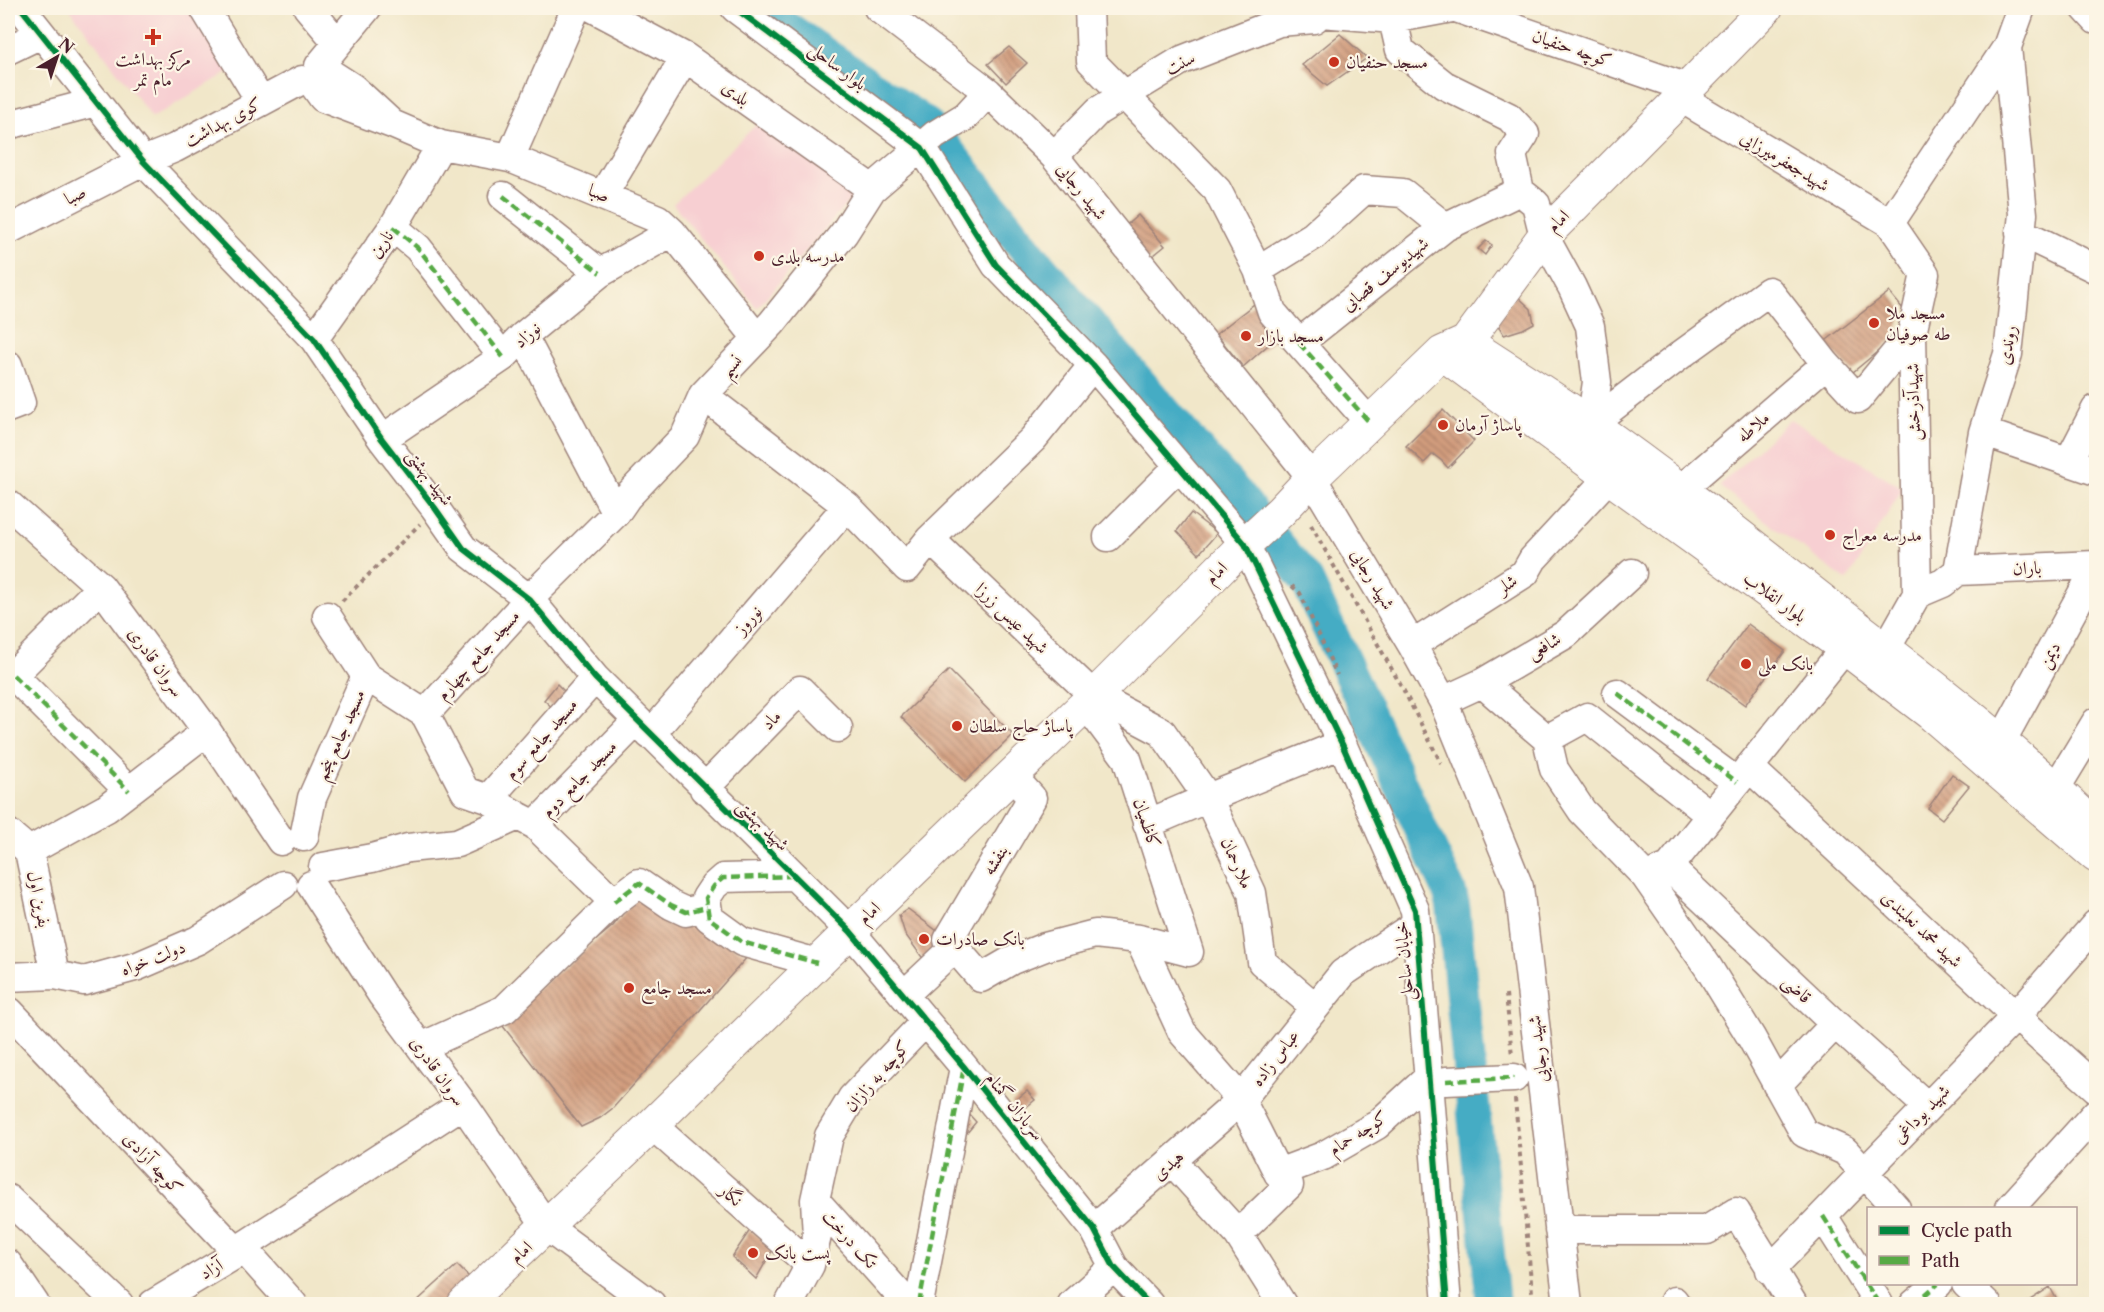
<svg xmlns="http://www.w3.org/2000/svg" width="2104" height="1312" viewBox="0 0 2104 1312" font-family="'Libre Caslon Text',Amiri,serif">
<style>
.built{fill:#f7cfd2}
.lines{fill:none;stroke-linecap:round;stroke-linejoin:round}
.river{stroke:#45acc4;stroke-width:34}
.building{fill:url(#building-back-hatch)}
.minor-casing{stroke:#9e837a;stroke-width:31}
.major-casing{stroke:#9e837a;stroke-width:35}
.path{stroke:#9e837a;stroke-width:4;stroke-dasharray:4.5 4.5;stroke-linecap:butt}
.minor{stroke:#fff;stroke-width:28}
.major{stroke:#fff;stroke-width:33}
.quiet{stroke:#57aa44;stroke-width:4.5;stroke-dasharray:9 4.5;stroke-linecap:butt}
.cycleway-casing{stroke:#fcf5e5;stroke-width:10}
.cycleway{stroke:#00873e;stroke-width:6}
.poi-dot{fill:#c8321e;stroke:#fcf5e5;stroke-width:2}
.labels{text-anchor:middle;dominant-baseline:central;stroke-width:4.5;stroke-linejoin:round;paint-order:stroke}
.street-label{font-size:18px;fill:#4a1f2b;stroke:#fcf5e5}
.poi-label{font-size:18px;fill:#4a1f2b;stroke:#fcf5e5;text-anchor:start}
</style>
<defs>
<pattern id="building-back-hatch" width="6" height="6" patternUnits="userSpaceOnUse" patternTransform="scale(1.5)"><rect width="6" height="6" fill="#d19c7d"/><path d="M-1 5l2 2M0 0l6 6M5-1l2 2" fill="none" stroke="#ac7f67"/></pattern>
</defs>
<rect width="100%" height="100%" fill="#fcf5e5"/>
<filter id="ink" filterUnits="userSpaceOnUse"><feTurbulence type="fractalNoise" baseFrequency=".0167" numOctaves="2"/><feDisplacementMap in="SourceGraphic" scale="12" xChannelSelector="R" yChannelSelector="G"/><feConvolveMatrix kernelMatrix="1 2 1 2 8 2 1 2 1" color-interpolation-filters="sRGB"/></filter>
<filter id="wash" filterUnits="userSpaceOnUse"><feTurbulence type="fractalNoise" baseFrequency=".008" numOctaves="4" result="noise"/><feDisplacementMap in="SourceGraphic" scale="24" xChannelSelector="R" yChannelSelector="G"/><feGaussianBlur stdDeviation="1.35" result="paint"/><feColorMatrix in="noise" values="0 0 0 0 0 0 0 0 0 0 0 0 0 0 0 0 0 1.4 0 .05"/><feComposite in="paint" operator="in"/></filter>
<g filter="url(#wash)">
<rect width="100%" height="100%" fill="#f1e7c9"/>
<path class="built" d="M69 8H191L237 67 152 118Z
M757 124 857 192 757 308 673 204Z
M1790 419 1903 488 1847 581 1719 486Z"/>
<g class="lines">
<path class="river" d="M758 8 927 125 1036 262 1187 438 1236 493 1307 581 1449 890 1453 905 1493 1304"/>
</g>
<g id="blocks">
<path class="building" d="M1340 34 1367 58 1327 86 1302 65Z
M1009 47 1027 63 1006 83 988 64Z
M1138 215 1165 246 1143 264 1116 234Z
M1486 241 1492 245 1485 255 1478 249Z
M1889 292 1903 309 1895 337 1853 372 1823 343Z
M1514 293 1531 309 1534 323 1523 329 1504 335 1497 323Z
M1258 301 1276 338 1243 367 1216 334Z
M1443 410 1474 441 1448 468 1442 461 1433 454 1424 463 1406 446Z
M1191 513 1217 533 1199 554 1177 531Z
M1748 624 1785 651 1745 705 1708 678Z
M949 670 1013 735 965 782 901 717Z
M557 684 569 696 557 712 544 700Z
M1952 774 1969 786 1942 819 1928 808Z
M639 893 749 955 613 1108 600 1118 581 1127 499 1021 613 926Z
M908 909 941 934 927 964 905 934 899 915Z
M1027 1091 1035 1100 1019 1113 1012 1103Z
M967 1112 976 1122 962 1139Z
M750 1230 773 1249 756 1279 732 1257Z
M457 1265 472 1280 451 1304H416L415 1303Z
M2050 1287 2059 1304H2024Z"/>
</g>
</g>
<g filter="url(#ink)">
<use href="#blocks" fill-opacity="0" stroke="#9e837a" stroke-width="1.5"/>
<g class="lines">
<defs>
<path id="minor" d="M21 8 143 161 314 339 382 439 435 508 463 548 529 599 595 678 850 931 964 1067 1094 1229 1114 1267 1149 1304
M204 8 261 102
M308 8 337 42
M593 8 685 57 872 189
M735 8 922 148 996 265 1093 365 1245 544 1342 744 1415 910 1447 1304
M878 8 988 92 1054 156 1312 478 1412 645 1443 701 1519 887 1568 1304
M1089 8 1091 61 1217 190 1258 270 1272 312 1299 343 1445 227 1520 191
M1312 8 1321 13 1393 19 1452 8
M1456 8 1688 88
M2085 8 2096 20
M1393 19 1400 50 1444 85 1509 117 1525 134 1512 154 1520 191 1536 204 1544 236 1572 287 1590 326 1597 382 1591 424
M8 50 41 34
M313 84 323 98 392 124 353 88 319 66 367 8
M1681 98 1890 223 1925 274 1912 333 1917 594
M392 124 441 145 510 158 658 219 672 232 757 338
M8 125 96 102
M1054 156 1098 111 1182 60 1279 22 1314 19 1321 13 1323 8
M510 158 576 8
M603 195 685 57
M503 196 600 273
M1890 223 2007 47
M393 227 418 248 503 357
M8 230 143 161 175 148 302 80
M2020 232 2096 269
M1258 270 1313 236 1364 190 1403 193 1445 227
M523 336 616 513
M314 339 393 227 441 145
M1299 343 1370 423
M8 365 21 403 8 408
M703 395 847 506 907 568 930 539 1033 439 1093 365
M1591 424 1682 354 1769 291 1826 364 1858 399 1912 333
M1983 432 2096 471
M382 439 503 357 523 336 600 273 672 232
M2069 461 2096 409
M1680 490 1826 364
M8 504 101 587 207 731 281 841
M1108 537 1178 467
M930 539 1094 696 1162 732 1208 798 1342 744
M1958 571 2096 565
M1412 645 1525 573 1533 559 1609 477
M1886 649 1917 594 1943 583 1958 571 1983 432 2008 354 2023 214 2007 47 2021 8
M13 675 129 791
M366 676 425 714 529 599 616 513 627 497 685 436 703 395 772 323 844 233 872 189 935 135 966 116 988 92
M8 680 101 587
M1482 683 1547 739
M1617 693 1737 782
M1443 701 1482 683 1566 634 1632 573
M1086 704 1127 759 1189 952
M650 735 847 506
M2001 742 2096 568
M1749 767 2016 1016 2096 1088
M1012 776 1032 798 948 940 981 978 1012 960 1045 947 1095 934 1139 939
M2056 788 2096 722
M704 789 800 690 838 728
M488 799 595 678
M1710 815 1587 717 1547 739 1554 769 1582 811 1645 876 1708 967 1751 1037 1804 1133 1845 1151 1896 1208
M518 816 535 825 637 721
M1147 824 1208 798 1252 893 1262 962 1315 1007
M8 833 29 851 55 975
M304 837 312 798 366 676 327 616
M29 851 107 808 207 731
M323 867 372 858 408 848 457 843 518 816 488 799 465 791 425 714
M1669 867 1835 1024 1928 1107
M1651 874 1669 867 1845 648
M794 876 723 878 714 886 706 898 709 918 742 942 817 963
M311 885 382 995 463 1104 547 1227 651 1304
M614 902 639 883 671 905 686 912 707 907
M8 977 55 975 84 981 138 966 198 940 283 885
M904 995 954 948
M10 1012 238 1253 242 1247 293 1304
M421 1047 505 1009 614 902 535 825
M1446 1081 1514 1078
M1777 1085 1835 1024
M652 1125 810 1265
M1172 1161 1238 1234
M1278 1173 1323 1156 1377 1125 1429 1077
M8 1199 119 1304
M815 1200 908 1304
M2010 1208 2096 1113
M1823 1216 1879 1304
M1094 1229 1241 1100 1182 1032 1139 939 1189 952
M1559 1230H1707L1736 1212 1793 1304
M242 1247 463 1104
M8 1264 35 1304
M1770 1270 2016 1016 2096 924
M1966 1284 1987 1304
M1674 1301 1676 1304
M153 1304 238 1253
M789 1304 810 1265 817 1236 815 1200 829 1136 852 1098 925 1022
M919 1304 964 1067
M1072 1304 1114 1267
M1282 1304 1238 1234 1289 1185 1278 1173 1241 1100 1343 973 1416 924
M1914 1304 1938 1284"/>
<path id="major" d="M1466 342C1508 370 1551 396 1592 425 1672 481 1749 543 1827 604 1920 675 2013 746 2096 828
M1442 353 1609 477 1845 648 1930 713 2096 856
M464 1304 652 1125 845 936 1086 704 1245 544 1280 512 1312 478 1442 353 1466 342 1544 236 1681 98 1688 88 1766 8"/>
</defs>
<use href="#minor" class="minor-casing"/>
<use href="#major" class="major-casing"/>
<path class="path" d="M1311 525 1404 691 1441 763
M1292 586 1300 593 1337 675
M342 601 420 524
M1506 994 1512 1056
M1515 1099 1533 1304"/>
<use href="#minor" class="minor"/>
<use href="#major" class="major"/>
<path class="quiet" d="M503 196 600 273
M393 227 418 248 503 357
M1299 343 1370 423
M13 675 129 791
M1617 693 1737 782
M794 876 723 878 714 886 706 898 709 918 742 942 817 963
M614 902 639 883 671 905 686 912 707 907
M1446 1081 1514 1078
M1823 1216 1879 1304
M919 1304 964 1067
M1914 1304 1938 1284"/>
<defs>
<path id="cycleway" d="M21 8 143 161 314 339 382 439 435 508 463 548 529 599 595 678 850 931 964 1067 1094 1229 1114 1267 1149 1304
M735 8 922 148 996 265 1093 365 1245 544 1342 744 1415 910 1447 1304"/>
</defs>
<use href="#cycleway" class="cycleway-casing"/>
<use href="#cycleway" class="cycleway"/>
</g>
</g>
<g class="poi-dot">
<path d="M150 28h6v6h6v6h-6v6h-6v-6h-6v-6h6z"/>
<circle cx="1334" cy="62" r="6"/>
<circle cx="759" cy="256" r="6"/>
<circle cx="1874" cy="323" r="6"/>
<circle cx="1246" cy="336" r="6"/>
<circle cx="1443" cy="425" r="6"/>
<circle cx="1830" cy="535" r="6"/>
<circle cx="1746" cy="664" r="6"/>
<circle cx="957" cy="726" r="6"/>
<circle cx="924" cy="939" r="6"/>
<circle cx="629" cy="988" r="6"/>
<circle cx="753" cy="1253" r="6"/>
</g>
<g class="labels">
<g class="street-label">
<text transform="translate(1572 48) rotate(19)">کوچه حنفیان</text>
<text transform="translate(1180 63) rotate(-26)">سنت</text>
<text transform="translate(838 66) rotate(37)">بلوار ساحلی</text>
<text transform="translate(736 93) rotate(35)">بلدی</text>
<text transform="translate(223 122) rotate(-28)">کوی بهداشت</text>
<text transform="translate(1785 161) rotate(31)">شهیدجعفرمیرزایی</text>
<text transform="translate(1082 191) rotate(51)">شهید رجایی</text>
<text transform="translate(599 193) rotate(22)">صبا</text>
<text transform="translate(75 195) rotate(-27)">صبا</text>
<text transform="translate(1558 221) rotate(-45)">امام</text>
<text transform="translate(381 244) rotate(-55)">نارین</text>
<text transform="translate(1385 274) rotate(-39)">شهیدیوسف قصابی</text>
<text transform="translate(527 335) rotate(-42)">نوزاد</text>
<text transform="translate(2007 345) rotate(-80)">روندی</text>
<text transform="translate(731 366) rotate(-47)">نسیم</text>
<text transform="translate(1913 402) rotate(-91)">شهیدآذرخش</text>
<text transform="translate(1753 427) rotate(-41)">ملاطه</text>
<text transform="translate(430 477) rotate(53)">شهید بهشتی</text>
<text transform="translate(2027 568) rotate(-2)">باران</text>
<text transform="translate(1216 573) rotate(-45)">امام</text>
<text transform="translate(1373 579) rotate(59)">شهید رجایی</text>
<text transform="translate(1507 584) rotate(-33)">شلر</text>
<text transform="translate(1775 597) rotate(36)">بلوار انقلاب</text>
<text transform="translate(1012 618) rotate(44)">شهید عیس زرزا</text>
<text transform="translate(748 620) rotate(-49)">نوروز</text>
<text transform="translate(1544 646) rotate(-30)">شافعی</text>
<text transform="translate(478 655) rotate(-48)">مسجد جامع چهارم</text>
<text transform="translate(2049 655) rotate(-61)">دیمن</text>
<text transform="translate(156 662) rotate(54)">سروان قادری</text>
<text transform="translate(771 720) rotate(-46)">ماد</text>
<text transform="translate(340 735) rotate(-66)">مسجد جامع پنجم</text>
<text transform="translate(541 739) rotate(-49)">مسجد جامع سوم</text>
<text transform="translate(579 779) rotate(-46)">مسجد جامع دوم</text>
<text transform="translate(1147 823) rotate(72)">کاظمیان</text>
<text transform="translate(763 825) rotate(44)">شهید بهشتی</text>
<text transform="translate(995 860) rotate(-59)">بنفشه</text>
<text transform="translate(1237 863) rotate(66)">ملارحمان</text>
<text transform="translate(39 899) rotate(78)">بفرین اول</text>
<text transform="translate(869 913) rotate(-44)">امام</text>
<text transform="translate(1922 929) rotate(43)">شهید محمد نعلبندی</text>
<text transform="translate(153 958) rotate(-21)">دولت خواه</text>
<text transform="translate(1404 961) rotate(-95)">خیابان ساحلی</text>
<text transform="translate(1797 989) rotate(43)">قاضی</text>
<text transform="translate(1538 1049) rotate(-97)">شهید رجایی</text>
<text transform="translate(1275 1058) rotate(-52)">عباس زاده</text>
<text transform="translate(438 1071) rotate(54)">سروان قادری</text>
<text transform="translate(877 1076) rotate(-49)">کوچه به زازان</text>
<text transform="translate(1015 1106) rotate(51)">سربازان گمنام</text>
<text transform="translate(1921 1114) rotate(-46)">شهید بوداغی</text>
<text transform="translate(1358 1133) rotate(-33)">کوچه حمام</text>
<text transform="translate(153 1163) rotate(47)">کوچه آزادی</text>
<text transform="translate(1168 1165) rotate(-41)">هیدی</text>
<text transform="translate(731 1195) rotate(41)">نگار</text>
<text transform="translate(850 1239) rotate(48)">تک درخت</text>
<text transform="translate(521 1252) rotate(-43)">امام</text>
<text transform="translate(211 1269) rotate(-31)">آزاد</text>
</g>
<g class="poi-label">
<text x="153" y="59" text-anchor="middle">مرکز بهداشت<tspan x="153" dy="21">مام تمر</tspan></text>
<text x="1346" y="62">مسجد حنفیان</text>
<text x="771" y="256">مدرسه بلدی</text>
<text x="1886" y="313">مسجد ملا<tspan x="1886" dy="21">طه صوفیان</tspan></text>
<text x="1258" y="336">مسجد بازار</text>
<text x="1455" y="425">پاساژ آرمان</text>
<text x="1842" y="535">مدرسه معراج</text>
<text x="1758" y="664">بانک ملی</text>
<text x="969" y="726">پاساژ حاج سلطان</text>
<text x="936" y="939">بانک صادرات</text>
<text x="641" y="988">مسجد جامع</text>
<text x="765" y="1253">پست بانک</text>
</g>
</g>
<rect width="2104" height="1312" fill="none" stroke="#fcf5e5" stroke-width="30"/>
<rect x="1867" y="1207" width="210" height="78" fill="#fcf5e5" stroke="#b59f9b" stroke-width="1.5"/>
<rect x="1879" y="1226" width="30" height="9" fill="#00873e" stroke="#b59f9b" stroke-width="1.5"/>
<text x="1921" y="1237" font-size="18" fill="#4a1f2b">Cycle path</text>
<rect x="1879" y="1256" width="30" height="9" fill="#57aa44" stroke="#b59f9b" stroke-width="1.5"/>
<text x="1921" y="1267" font-size="18" fill="#4a1f2b">Path</text>
<g transform="translate(57 57) rotate(39)" stroke="#fcf5e5" stroke-width="4.5" paint-order="stroke">
<path d="M0-4.5L10 22L0 15L-10 22Z" fill="#4a1f2b"/>
<text y="-9" font-size="16" font-weight="bold" text-anchor="middle" fill="#4a1f2b">N</text>
</g>
</svg>
